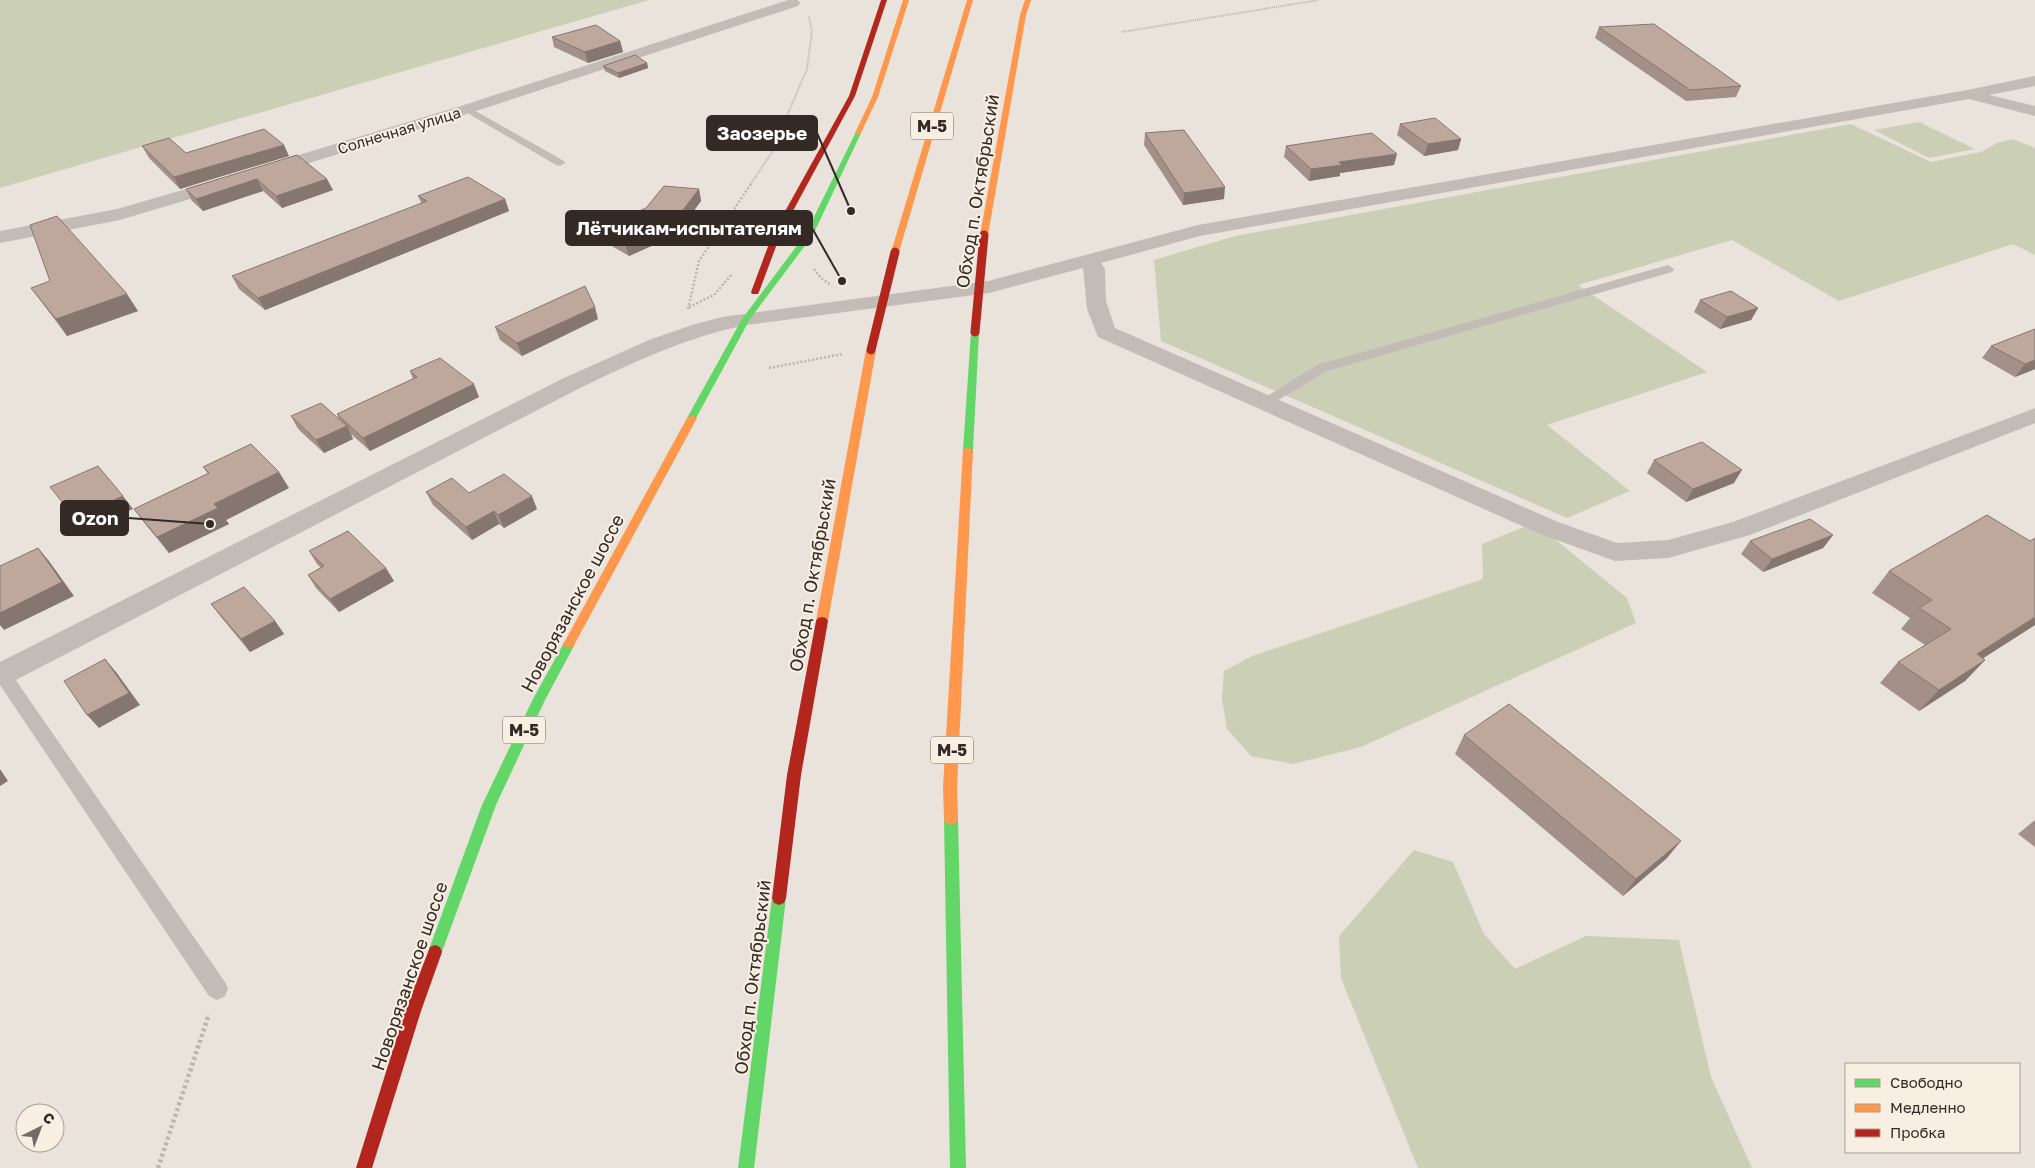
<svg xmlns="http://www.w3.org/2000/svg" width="2035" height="1168" viewBox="0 0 2035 1168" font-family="'Golos Text',sans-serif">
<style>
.green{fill:#cbcfb6}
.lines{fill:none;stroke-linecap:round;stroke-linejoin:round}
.path-far2{stroke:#bcb4ae;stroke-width:2;stroke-dasharray:1 1;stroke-linecap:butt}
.path-far1{stroke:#bcb4ae;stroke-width:2.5;stroke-dasharray:2 2;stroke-linecap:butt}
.path{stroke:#bcb4ae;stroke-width:4.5;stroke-dasharray:3 3;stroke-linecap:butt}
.lane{fill:#c3bcb6;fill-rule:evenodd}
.street{fill:#c3bcb6;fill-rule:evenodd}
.fast{fill:#63d668;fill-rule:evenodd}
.slow{fill:#ff974d;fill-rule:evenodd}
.jam{fill:#b3261e;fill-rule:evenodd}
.jam-bridge{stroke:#b3261e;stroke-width:9}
.wall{fill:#a39088}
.shaded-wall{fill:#85766f}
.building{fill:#bea89e;stroke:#85766f}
.labels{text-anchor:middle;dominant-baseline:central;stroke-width:4;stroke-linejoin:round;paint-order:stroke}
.far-street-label{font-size:15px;fill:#332925;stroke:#f8efe2}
.shield{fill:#f8efe2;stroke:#6e645e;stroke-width:1}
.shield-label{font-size:16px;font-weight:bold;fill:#332925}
.street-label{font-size:18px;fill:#332925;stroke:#f8efe2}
.leader{fill:none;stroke:#332925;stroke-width:2}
.callout-dot{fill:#332925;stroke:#f8efe2;stroke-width:2}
.callout{fill:#332925;stroke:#332925;stroke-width:2}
.callout-label{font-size:19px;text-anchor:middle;font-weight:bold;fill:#fff}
</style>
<rect width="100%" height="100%" fill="#eae3dc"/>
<path class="green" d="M0 0H649L0 188Z
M1919 122 1975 149 1929 158 1874 130Z
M1851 124 1931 162 1981 152 1997 143 2013 139 2035 148V255L2013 244 1839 301 1732 240 1578 285 1707 372 1547 425 1630 491 1567 518 1161 341 1154 260 1235 236Z
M1529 525 1556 540 1627 598 1636 623 1361 747 1293 764 1251 756 1227 729 1222 700 1224 671 1252 656 1483 579 1482 544Z
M1414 850 1453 862 1484 934 1515 969 1586 936 1679 940 1711 1077 1752 1168H1418L1341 978 1339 936Z"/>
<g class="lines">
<path class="path-far2" d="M1122 32 1319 0
M750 185 779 142 788 113 807 69 812 31 809 17"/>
<path class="path-far1" d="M814 269 821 278 831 285
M689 307 714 295 732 274
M688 309 699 261 751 184
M769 368 843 354"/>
<path class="path" d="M158 1168 209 1014"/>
<path class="lane" d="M467 106 564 161 565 163 560 166 556 165 464 111V107Z
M1668 265 1674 269 1672 272 1327 371 1270 405 1265 406 1258 402 1317 365Z
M2 667 8 669 225 982 228 989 225 996 217 1000 209 996 0 685V668Z"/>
<path class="street" d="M788 0H798L800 3 798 6 473 112 274 174 268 175 262 174 259 170 262 166 461 106Z
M2035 76V86L1989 95 2035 106V116L1969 99 1200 236 1101 263 1105 269 1106 301 1115 328 1558 522 1617 543 1668 540 1733 522 2035 408V423L1750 535 1668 558 1615 561 1540 534 1098 337 1087 309 1083 268 989 293 746 325C687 337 634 362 580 388L10 683 0 686V662L564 378 649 340 692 325 722 317 988 281 1198 225 1967 90Z
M224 178 230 179 233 183 230 187 120 220 0 243V231L117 209Z"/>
<path class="fast" d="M856 132 861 133 813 235 750 319 695 420H689L687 418 742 319 805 235Z
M975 329 979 332 973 450 968 453 963 450 971 332Z
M569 640 573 641 575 644 545 700 496 805 440 957 435 959 430 957 428 952 482 805 533 699 565 641Z
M951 813 956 815 958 819 966 1168H950L944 819 946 815Z
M779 891 784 893 786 898 754 1168H738L772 898 774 893Z"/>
<path class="slow" d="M903 0H909L878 97 861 133 856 134 855 133 872 97Z
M967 0H973L899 252 892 254 891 252Z
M1025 0H1031L1026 15 988 235 984 237 980 235 1020 15Z
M871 347 876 350 828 621 826 624H818L816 621 866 350Z
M692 415 697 418 573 647H565L563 644 565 641 687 418Z
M968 447 973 450 957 787 958 819 956 823 951 825 946 823 944 819 943 787 963 450Z"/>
<path class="jam" d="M881 0H887L855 96 781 233 759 292 758 294H752L751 292 773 233 849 96Z
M822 617 826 618 828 621 801 775 786 898 784 903 779 905 774 903 772 898 787 775 816 621 818 618Z
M435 945 440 947 442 952 421 1011 372 1168H356L405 1011 430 947Z"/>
<path class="jam-bridge" d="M975 332 984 235
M871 350 895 252"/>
</g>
<path class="wall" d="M1599 27 1741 86 1736 97 1686 101 1595 38Z
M552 37 620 41 623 52 588 63 554 47Z
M647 63 648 68 619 78 605 71 603 66Z
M1400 124 1461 139 1458 150 1424 156 1397 135Z
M1145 133 1224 199 1183 205 1144 145Z
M142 146 186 153 289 156 180 189 149 158Z
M1286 146 1394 165 1340 173V176L1309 181 1284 157Z
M297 155 333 190 282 208 263 191 203 211 192 201 186 189Z
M699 189 701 201 676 235 629 256 603 241 599 229Z
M418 196 505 199 509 211 265 310 239 289 232 276 422 204Z
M31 288 138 311 67 336Z
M1700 300 1758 308 1751 320 1720 329 1694 312Z
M598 319 522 356 500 340 495 327Z
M2035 329V369L2015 377 1982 358 1991 346Z
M410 371 479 397 370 451 351 434 353 439 324 453 298 429 291 416 339 419 337 414 413 379Z
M1654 460 1734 483 1686 502 1647 473Z
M203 467 289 488 226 520 229 524 169 553 146 525 134 509 208 474Z
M426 492 469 493 537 509 504 528 499 524 472 540 433 505Z
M1987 515 1983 659 1985 660 1965 681 1919 711 1880 683 1898 662 1925 645 1901 629 1910 618 1872 593 1889 571Z
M1833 535 1823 548 1763 572 1741 554 1750 541Z
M309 551 394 581 339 612 316 588 308 575 321 568 317 564Z
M211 604 275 621 284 634 250 652 221 617Z
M1464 735 1667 858 1623 896 1455 754Z
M2035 820V847L2018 834Z"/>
<path class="shaded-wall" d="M620 41 623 52 588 63 585 52Z
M647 63 648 68 619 78 618 73Z
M1461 139 1458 150 1424 156 1428 144Z
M284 145 289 156 205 181 180 189 174 177Z
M1397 154 1394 165 1340 173V176L1309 181 1311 169 1339 162Z
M257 179 263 191 203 211 196 199Z
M327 179 333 190 282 208 276 196Z
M1225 187 1224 199 1183 205 1184 193Z
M699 189 701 201 676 235 629 256 625 244Z
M505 199 509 211 265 310 258 298Z
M127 294 138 311 67 336 56 319Z
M595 307 598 319 522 356 517 343Z
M1758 308 1751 320 1720 329 1727 317Z
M2035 360V369L2015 377 2025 364Z
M474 384 479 397 370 451 363 438Z
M347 426 353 439 324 453 316 440Z
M1742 470 1734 483 1686 502 1693 489Z
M279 472 289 488 226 520 229 524 169 553 157 537 214 504Z
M123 496 133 509 85 531 75 518Z
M532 496 537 509 504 528 498 515Z
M494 511 499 524 472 540 466 527Z
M1833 535 1823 548 1763 572 1772 559Z
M38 548 49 561 74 596 4 630 0 625V613Z
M386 568 394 581 339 612 330 599Z
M2035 617V625L1957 675 1977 654Z
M275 621 284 634 250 652 241 639Z
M105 659 116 672 140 705 99 728 87 715Z
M1985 660 1965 681 1919 711 1939 690Z
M0 769 8 781 0 786Z
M1681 841 1667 858 1623 896 1636 879Z"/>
<path class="building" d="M1654 24 1741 86 1690 90 1599 27Z
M596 25 620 41 585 52 552 37Z
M635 55 647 63 618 73 603 66Z
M1435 118 1461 139 1428 144 1400 124Z
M264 129 284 145 174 177 142 146 169 138 186 153Z
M1184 130 1225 187 1184 193 1145 133Z
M1372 133 1397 154 1339 162 1342 165 1311 169 1286 146Z
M297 155 327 179 276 196 257 179 196 199 186 189Z
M468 177 505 199 258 298 232 276 427 201 418 196Z
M664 186 699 189 673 223 625 244 599 229 646 208Z
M57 216 127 294 56 319 31 288 50 281 30 225Z
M585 286 595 307 517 343 495 327Z
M1731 291 1758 308 1727 317 1700 300Z
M2035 329V360L2025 364 1991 346Z
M440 358 474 384 363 438 337 414 417 377 410 371Z
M321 403 347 426 316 440 291 416Z
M1702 442 1742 470 1693 489 1654 460Z
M251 444 279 472 214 504 218 508 157 537 134 509 209 473 203 467Z
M98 466 123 496 75 518 50 487Z
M504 474 532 496 498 515 494 511 466 527 426 492 452 478 469 493Z
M1987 515 2030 541 2035 538V617L1977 654 1985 660 1939 690 1898 662 1951 629 1919 608 1932 600 1889 571Z
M1810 519 1833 535 1772 559 1750 541Z
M348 531 386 568 330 599 308 575 324 566 309 551Z
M38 548 62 582 0 613V566Z
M244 587 275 621 241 639 211 604Z
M105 659 129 693 87 715 64 681Z
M1509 704 1681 841 1636 879 1464 735Z"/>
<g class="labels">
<g class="far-street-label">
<text transform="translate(399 130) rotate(-17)">Солнечная улица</text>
</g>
<g class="shield">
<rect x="911" y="112.5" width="42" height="27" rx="4"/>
<rect x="503" y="716.5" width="42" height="27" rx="4"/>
<rect x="931" y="736.5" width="42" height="27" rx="4"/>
</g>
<g class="shield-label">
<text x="932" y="126">М-5</text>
<text x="524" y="730">М-5</text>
<text x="952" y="750">М-5</text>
</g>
<g class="street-label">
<text transform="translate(977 191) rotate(-81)">Обход п. Октябрьский</text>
<text transform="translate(812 575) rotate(-80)">Обход п. Октябрьский</text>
<text transform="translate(572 603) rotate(-62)">Новорязанское шоссе</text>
<text transform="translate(409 976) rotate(-71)">Новорязанское шоссе</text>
<text transform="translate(752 977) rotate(-83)">Обход п. Октябрьский</text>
</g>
</g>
<path class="leader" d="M851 211L817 133M842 281L812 228M210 524L128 518"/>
<g class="callout-dot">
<circle cx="851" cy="211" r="5"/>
<circle cx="842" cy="281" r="5"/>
<circle cx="210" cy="524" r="5"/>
</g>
<g class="callout">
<rect x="707" y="116" width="110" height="34" rx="5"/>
<rect x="566" y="211" width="246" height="34" rx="5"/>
<rect x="61" y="501" width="67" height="34" rx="5"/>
</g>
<g class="callout-label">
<text x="762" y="140">Заозерье</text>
<text x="689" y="235">Лётчикам-испытателям</text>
<text x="95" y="525">Ozon</text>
</g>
<rect x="1845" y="1063" width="175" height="90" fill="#f8efe2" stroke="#a9a096"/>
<rect x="1855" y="1079" width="25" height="8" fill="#63d668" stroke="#a9a096"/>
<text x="1890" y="1088" font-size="15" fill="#332925">Свободно</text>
<rect x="1855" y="1104" width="25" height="8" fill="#ff974d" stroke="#a9a096"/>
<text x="1890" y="1113" font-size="15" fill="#332925">Медленно</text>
<rect x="1855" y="1129" width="25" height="8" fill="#b3261e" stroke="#a9a096"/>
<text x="1890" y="1138" font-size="15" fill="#332925">Пробка</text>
<g transform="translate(40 1128) rotate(42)"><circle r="24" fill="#f8efe2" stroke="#a9a096"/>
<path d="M0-4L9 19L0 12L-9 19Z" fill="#736a65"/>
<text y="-8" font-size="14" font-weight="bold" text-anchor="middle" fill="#332925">С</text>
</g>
</svg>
